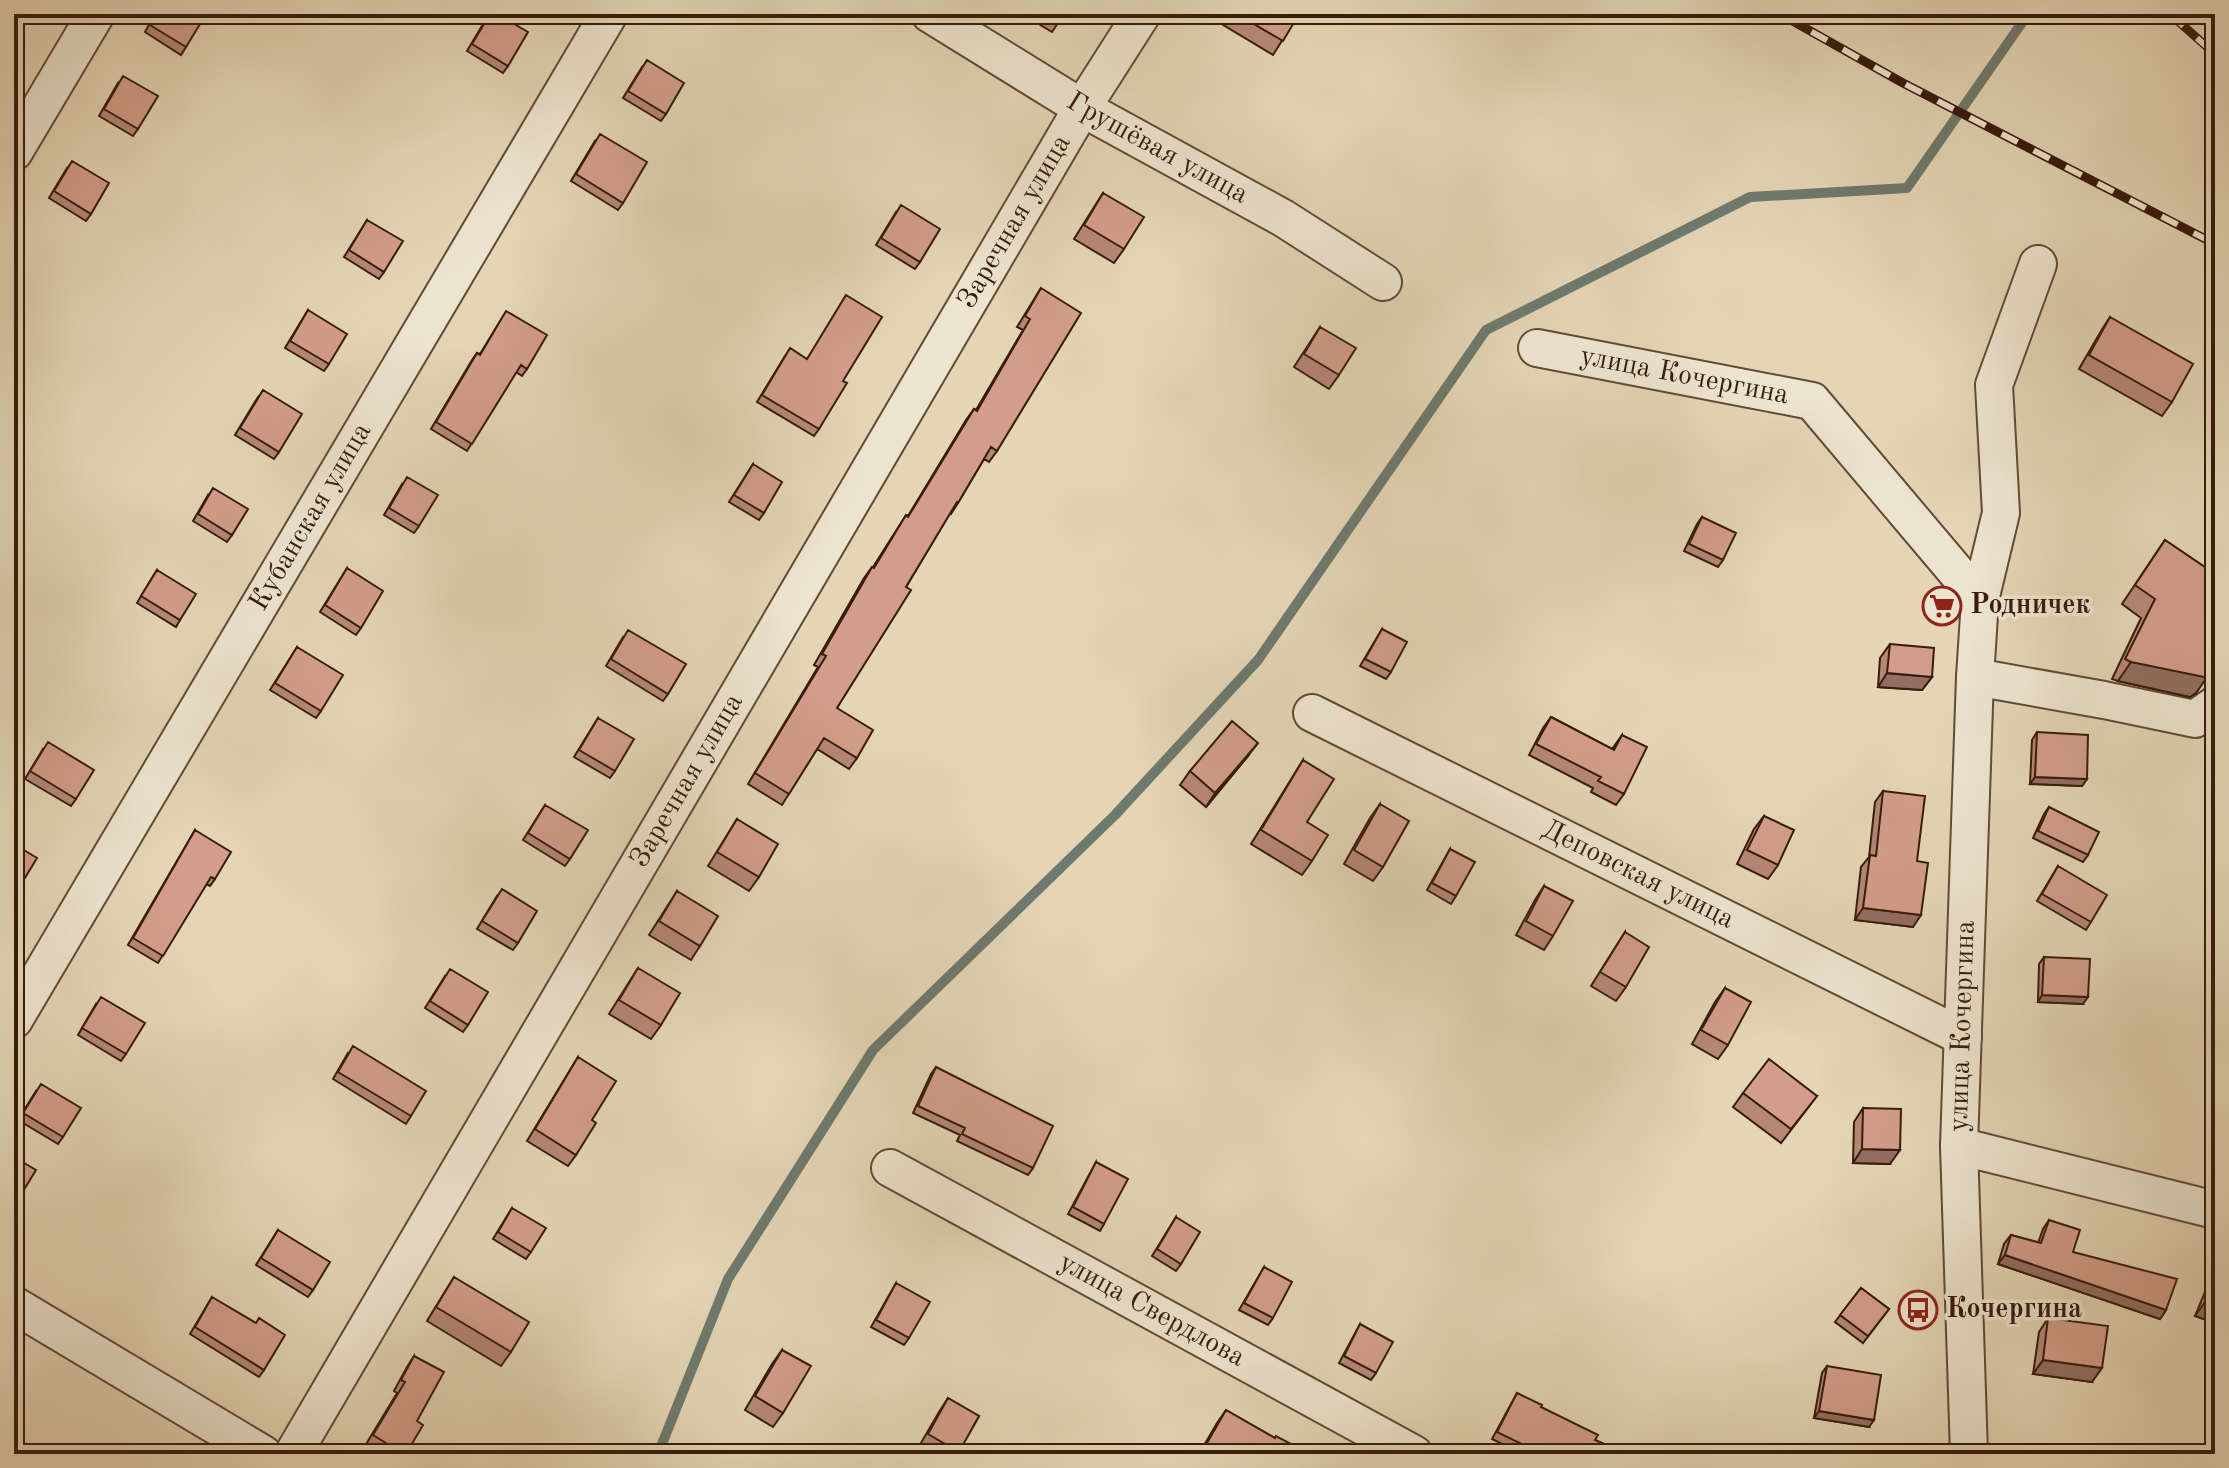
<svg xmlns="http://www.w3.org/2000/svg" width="2229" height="1468" viewBox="0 0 2229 1468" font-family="'Old Standard TT',serif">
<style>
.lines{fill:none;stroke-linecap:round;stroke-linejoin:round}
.stream{stroke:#6f7a6e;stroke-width:10}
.minor-casing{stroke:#624a37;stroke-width:40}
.minor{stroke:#ede4cf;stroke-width:36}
.rail-casing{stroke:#371b0d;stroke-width:9}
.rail{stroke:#ede4cf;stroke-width:6;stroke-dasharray:18;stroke-linecap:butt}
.wall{fill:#b58777;stroke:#371b0d;stroke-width:2}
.shaded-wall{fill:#936e61;stroke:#371b0d;stroke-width:2}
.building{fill:#d29d8a;stroke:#371b0d;stroke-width:2}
.labels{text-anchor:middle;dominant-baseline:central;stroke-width:7;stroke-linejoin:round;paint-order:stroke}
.street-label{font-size:28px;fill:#371b0d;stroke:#ede4cf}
.poi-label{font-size:28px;font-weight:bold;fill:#371b0d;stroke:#ede4cf;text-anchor:start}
</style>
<rect width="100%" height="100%" fill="#e4d5b5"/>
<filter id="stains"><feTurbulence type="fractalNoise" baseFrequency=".0025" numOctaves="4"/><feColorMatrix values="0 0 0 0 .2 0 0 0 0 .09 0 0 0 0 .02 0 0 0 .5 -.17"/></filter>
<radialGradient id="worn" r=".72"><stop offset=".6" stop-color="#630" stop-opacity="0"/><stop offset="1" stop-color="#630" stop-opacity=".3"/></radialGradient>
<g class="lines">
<path class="stream" d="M658 1454 728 1279 873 1050 1115 815 1258 660 1486 330 1750 197 1907 188 2028 14"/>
<defs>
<g id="minor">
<path id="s1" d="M930 14 1082 108 1283 218 1383 282"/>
<path d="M14 152 96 14"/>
<path id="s2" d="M1537 348 1812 401 1980 600"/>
<path d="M1975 677 2104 700 2195 719 2215 705"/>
<path id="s3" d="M1312 713 1963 1037"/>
<path id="s4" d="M14 1020 609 14"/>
<path d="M1959 1146 2215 1210"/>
<path id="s5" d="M890 1168 1414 1454"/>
<path d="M14 1305 263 1454"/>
<path id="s6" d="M293 1454 1082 108 1142 14"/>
<path id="s7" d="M1969 1454 1959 1146 1975 677 1980 600 2001 513 1994 385 2038 264"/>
</g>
</defs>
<use href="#minor" class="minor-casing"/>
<use href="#minor" class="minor"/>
<defs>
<path id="rail" d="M1780 14 1903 83 2215 244
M2170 14 2215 54"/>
</defs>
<use href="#rail" class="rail-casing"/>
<use href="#rail" class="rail"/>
</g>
<path class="wall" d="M155 14H202L186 47 181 55 145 32Z
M489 14 508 66 503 73 467 51Z
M1022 14H1064L1052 32Z
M1205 14H1299L1273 55Z
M642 67 666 114 661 121 623 98Z
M118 83 138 129 133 136 99 116Z
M595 141 623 203 618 210 571 181Z
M67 168 91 214 86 221 49 198Z
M1103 193 1124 249 1114 263 1074 239Z
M896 212 920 262 915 269 876 245Z
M367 220 384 272 379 279 344 257Z
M1041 288 997 451 989 462 984 459 958 503 951 514 950 513 906 587 837 708 857 758 849 769 817 749 782 805 748 784 818 667 814 665 864 578 872 567H873L906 515 908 516 966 420 974 409 976 410 1023 330 1017 327Z
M308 310 329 364 324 371 285 348Z
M2110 317 2172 402 2162 416 2079 369 2101 331Z
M502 318 527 369 522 376 516 372 467 451 431 429 472 360 477 353 480 354Z
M1320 327 1339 375 1329 389 1294 367Z
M785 356 843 381 819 429 814 436 757 402Z
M258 397 279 452 274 459 235 435Z
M753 464 764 513 759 520 729 502Z
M402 484 419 526 414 533 384 515Z
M208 495 232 535 227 542 193 521Z
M1702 517 1723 560 1718 567 1684 551 1697 524Z
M2165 540 2215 574V667L2213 666 2196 693 2190 697 2118 681 2112 679 2141 618 2122 604Z
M347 568 361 628 356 635 320 612Z
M157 570 180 620 176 627 137 603Z
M1382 629 1391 672 1386 679 1360 666Z
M623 637 668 694 663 701 606 666Z
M1890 644 1932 677 1922 690 1878 687 1880 658Z
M297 647 321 711 316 718 270 690Z
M1551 717 1612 749 1622 735 1624 794 1616 805 1591 792 1593 788 1529 755 1543 728Z
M598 718 615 771 610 778 574 757Z
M2037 732 2087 779 2082 786 2030 784 2032 740Z
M43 749 76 799 71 806 25 779Z
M1248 756 1206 807 1180 785 1190 771Z
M1303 760 1307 822 1312 861 1302 875 1251 844Z
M1883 791 1917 861 1913 927 1855 920 1861 867 1869 857 1875 802Z
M1380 804 1383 867 1373 881 1344 864 1370 818Z
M545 805 570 859 565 866 523 840Z
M2049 807 2088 855 2083 862 2033 838 2044 814Z
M1764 816 1778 865 1768 879 1737 864 1754 829Z
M737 819 759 877 749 891 708 866Z
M195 830 215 879 210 886 206 884 158 963 128 945Z
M1450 849 1456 896 1451 904 1427 890Z
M2058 866 2091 922 2086 930 2037 901Z
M1544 886 1553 936 1544 950 1516 935 1535 900Z
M677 891 700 946 691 960 649 935Z
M497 896 518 943 513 950 477 929Z
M1625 932 1626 987 1616 1001 1591 986Z
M2044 957 2083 1004 2038 1002 2039 964Z
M638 968 661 1025 651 1039 609 1014Z
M445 976 468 1025 463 1032 425 1008Z
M1725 988 1728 1045 1718 1059 1692 1044 1715 1002Z
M96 1004 126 1054 121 1061 78 1035Z
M348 1053 411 1116 406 1124 333 1079Z
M578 1057 592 1120 576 1155 568 1166 527 1141Z
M936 1067 1033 1168 1028 1175 957 1141 960 1135 913 1113 931 1074Z
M36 1091 63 1137 58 1144 18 1120Z
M1743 1093 1817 1096 1781 1143 1733 1107Z
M1863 1108 1890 1164 1853 1163 1854 1122Z
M1096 1162 1104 1224 1100 1231 1068 1214Z
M512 1208 531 1252 526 1259 493 1239Z
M1176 1217 1181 1264 1176 1271 1152 1256Z
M2049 1220 2073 1252 2166 1310 2160 1319 1998 1264 2004 1244 2011 1235 2038 1243 2043 1229Z
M278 1230 313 1290 308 1297 256 1265Z
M1264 1267 1273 1318 1268 1325 1239 1310Z
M2215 1275V1323L2195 1316 2207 1287Z
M454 1277 511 1352 501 1366 427 1321Z
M896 1283 909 1338 904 1345 871 1327Z
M1861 1288 1889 1309 1863 1343 1835 1322Z
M212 1297 264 1370 259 1377 190 1334Z
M2048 1318 2092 1382 2033 1374 2039 1332Z
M1360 1324 1376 1373 1371 1380 1339 1363Z
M782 1350 783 1413 773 1427 745 1410 772 1364Z
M414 1356 417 1421 406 1454H378L365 1446 397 1393 394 1391 407 1367Z
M1827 1366 1869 1427 1814 1418 1822 1373Z
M1517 1393 1595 1440 1626 1454H1523L1492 1439Z
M948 1398 979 1416 957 1454H929L918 1448 939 1412Z
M1226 1410 1275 1438 1310 1454H1199L1217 1423Z"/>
<path class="shaded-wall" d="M2131 662 2210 673 2196 693 2190 697 2118 681Z
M1887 673 1932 677 1922 690 1878 687Z
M1258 743 1248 756 1206 807 1215 793Z
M2035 777 2087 779 2082 786 2030 784Z
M1863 908 1921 915 1913 927 1855 920Z
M2042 995 2088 997 2083 1004 2038 1002Z
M1862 1149 1900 1150 1890 1164 1853 1163Z
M2005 1255 2166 1310 2160 1319 1998 1264Z
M2205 1302 2215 1306V1323L2195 1316Z
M2043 1360 2102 1368 2092 1382 2033 1374Z
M1819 1411 1874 1420 1869 1427 1814 1418Z"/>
<path class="building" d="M156 14H202L205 16 186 47 150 25Z
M490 14H497L528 32 508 66 472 44Z
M1055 14H1064L1062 18Z
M1237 14H1299L1283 41Z
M647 60 684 83 666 114 628 91Z
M123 76 158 96 138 129 104 109Z
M600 134 647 162 623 203 576 174Z
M72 161 109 183 91 214 54 191Z
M1103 193 1144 217 1124 249 1084 225Z
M901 205 940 229 920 262 881 238Z
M367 220 403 241 384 272 349 250Z
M1041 288 1081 313 997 451 991 447 958 503 957 502 906 587 911 590 837 708 873 730 857 758 824 738 789 794 755 773 826 656 822 654 872 567 874 568 906 515 908 517 974 409 977 411 1030 319 1025 316Z
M846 295 882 317 843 381 847 383 819 429 762 395 790 348 807 359Z
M308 310 347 334 329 364 290 341Z
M506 311 547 335 527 369 521 365 472 444 436 422 477 353 480 355Z
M2110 317 2193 364 2172 402 2089 355Z
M1320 327 1356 348 1339 375 1304 354Z
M263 390 302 414 279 452 240 428Z
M753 464 782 482 764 513 734 495Z
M407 477 438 495 419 526 389 508Z
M213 488 248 509 232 535 198 514Z
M1702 517 1736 533 1723 560 1689 544Z
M2165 540 2215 574V663L2210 673 2204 677 2131 662 2125 659 2155 599 2135 585Z
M347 568 383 591 361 628 325 605Z
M157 570 196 594 180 620 141 596Z
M1382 629 1407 642 1391 672 1365 659Z
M628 630 686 664 668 694 611 659Z
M1890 644 1934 648 1932 677 1887 673Z
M297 647 343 675 321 711 275 683Z
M1551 717 1614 750 1622 735 1647 747 1624 794 1598 781 1601 777 1536 744Z
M598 718 634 739 615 771 579 750Z
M1232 721 1258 743 1215 793 1190 771Z
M2037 732 2088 735 2087 779 2035 777Z
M48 742 94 770 76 799 30 771Z
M1303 760 1334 779 1307 822 1328 835 1312 861 1261 830Z
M1883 791 1925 796 1917 861 1928 863 1921 915 1863 908 1870 855 1876 856Z
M1380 804 1409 821 1383 867 1354 850Z
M545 805 588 830 570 859 528 833Z
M2049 807 2099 832 2088 855 2038 831Z
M1764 816 1794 830 1778 865 1747 850Z
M737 819 778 844 759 877 717 852Z
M195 830 231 852 215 879 211 877 163 956 133 938Z
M14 844 37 858 14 896Z
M1450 849 1475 862 1456 896 1432 883Z
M2058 866 2107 895 2091 922 2042 894Z
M1544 886 1573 901 1553 936 1526 921Z
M502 889 537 911 518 943 482 921Z
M677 891 718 916 700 946 659 921Z
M1625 932 1649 947 1626 987 1600 972Z
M2044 957 2090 959 2088 997 2042 995Z
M638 968 680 993 661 1025 619 1000Z
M450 969 488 992 468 1025 430 1001Z
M1725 988 1751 1002 1728 1045 1701 1030Z
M101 997 145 1023 126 1054 82 1028Z
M353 1046 426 1091 411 1116 338 1072Z
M578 1057 616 1081 592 1120 596 1123 576 1155 535 1129Z
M1769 1059 1817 1096 1791 1129 1743 1093Z
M936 1067 1053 1126 1033 1168 962 1134 965 1128 918 1106Z
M41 1084 81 1108 63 1137 23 1113Z
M1863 1108 1901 1109 1900 1150 1862 1149Z
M14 1157 36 1170 14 1206Z
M1096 1162 1128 1179 1104 1224 1073 1207Z
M512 1208 546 1228 531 1252 498 1232Z
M1176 1217 1200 1232 1181 1264 1157 1249Z
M2049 1220 2080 1230 2073 1252 2177 1279 2166 1310 2005 1255 2011 1235 2041 1243Z
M278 1230 330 1262 313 1290 261 1258Z
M1264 1267 1292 1282 1273 1318 1244 1303Z
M454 1277 529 1322 511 1352 436 1307Z
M2215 1277V1306L2205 1302Z
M896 1283 930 1302 909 1338 876 1320Z
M1861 1288 1889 1309 1868 1336 1840 1315Z
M212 1297 256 1323 259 1318 285 1335 264 1370 195 1327Z
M2048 1318 2108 1326 2102 1368 2043 1360Z
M1360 1324 1393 1342 1376 1373 1344 1356Z
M782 1350 811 1366 783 1413 755 1396Z
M414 1356 444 1372 417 1421 423 1425 406 1454H404L373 1435 405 1382 401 1380Z
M1827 1366 1881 1375 1874 1420 1819 1411Z
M1517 1393 1542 1405 1541 1407 1598 1435 1595 1440 1626 1454H1542L1497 1432Z
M948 1398 979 1416 959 1452 928 1434Z
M1226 1410 1275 1438 1276 1436 1310 1454H1227L1207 1443Z"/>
<defs>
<symbol id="supermarket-ring" viewBox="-11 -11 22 22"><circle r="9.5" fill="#ede4cf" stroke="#8f2418" stroke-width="1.5"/><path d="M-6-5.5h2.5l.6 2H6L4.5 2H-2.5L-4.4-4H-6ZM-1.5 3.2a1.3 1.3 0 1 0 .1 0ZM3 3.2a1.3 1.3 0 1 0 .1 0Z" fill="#8f2418"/></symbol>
<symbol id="bus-ring" viewBox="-11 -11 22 22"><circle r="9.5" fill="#ede4cf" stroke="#8f2418" stroke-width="1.5"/><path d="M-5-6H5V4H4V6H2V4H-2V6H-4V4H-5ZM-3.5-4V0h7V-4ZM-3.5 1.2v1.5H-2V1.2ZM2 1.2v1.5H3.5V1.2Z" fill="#8f2418"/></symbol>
</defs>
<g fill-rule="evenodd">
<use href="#supermarket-ring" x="1920" y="584" width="44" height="44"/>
<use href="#bus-ring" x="1896" y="1288" width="44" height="44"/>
</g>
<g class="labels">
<g class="street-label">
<text stroke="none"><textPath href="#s1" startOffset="264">Грушёвая улица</textPath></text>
<text stroke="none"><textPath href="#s6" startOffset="1428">Заречная улица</textPath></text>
<text stroke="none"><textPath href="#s2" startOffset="150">улица Кочергина</textPath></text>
<text stroke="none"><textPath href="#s4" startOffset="584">Кубанская улица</textPath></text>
<text stroke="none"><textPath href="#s6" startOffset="780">Заречная улица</textPath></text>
<text stroke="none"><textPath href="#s3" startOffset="364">Деповская улица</textPath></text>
<text stroke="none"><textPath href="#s7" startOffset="428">улица Кочергина</textPath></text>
<text stroke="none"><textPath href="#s5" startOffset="298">улица Свердлова</textPath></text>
</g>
<g class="poi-label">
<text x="1970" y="606">Родничек</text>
<text x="1946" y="1310">Кочергина</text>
</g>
</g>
<rect width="2229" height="1468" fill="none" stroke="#e4d5b5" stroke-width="48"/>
<rect x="16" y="16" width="2197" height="1436" fill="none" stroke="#371b0d" stroke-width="4"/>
<rect x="24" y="24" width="2181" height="1420" fill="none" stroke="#371b0d" stroke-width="2"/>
<rect width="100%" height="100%" filter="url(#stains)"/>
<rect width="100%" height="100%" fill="url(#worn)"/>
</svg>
